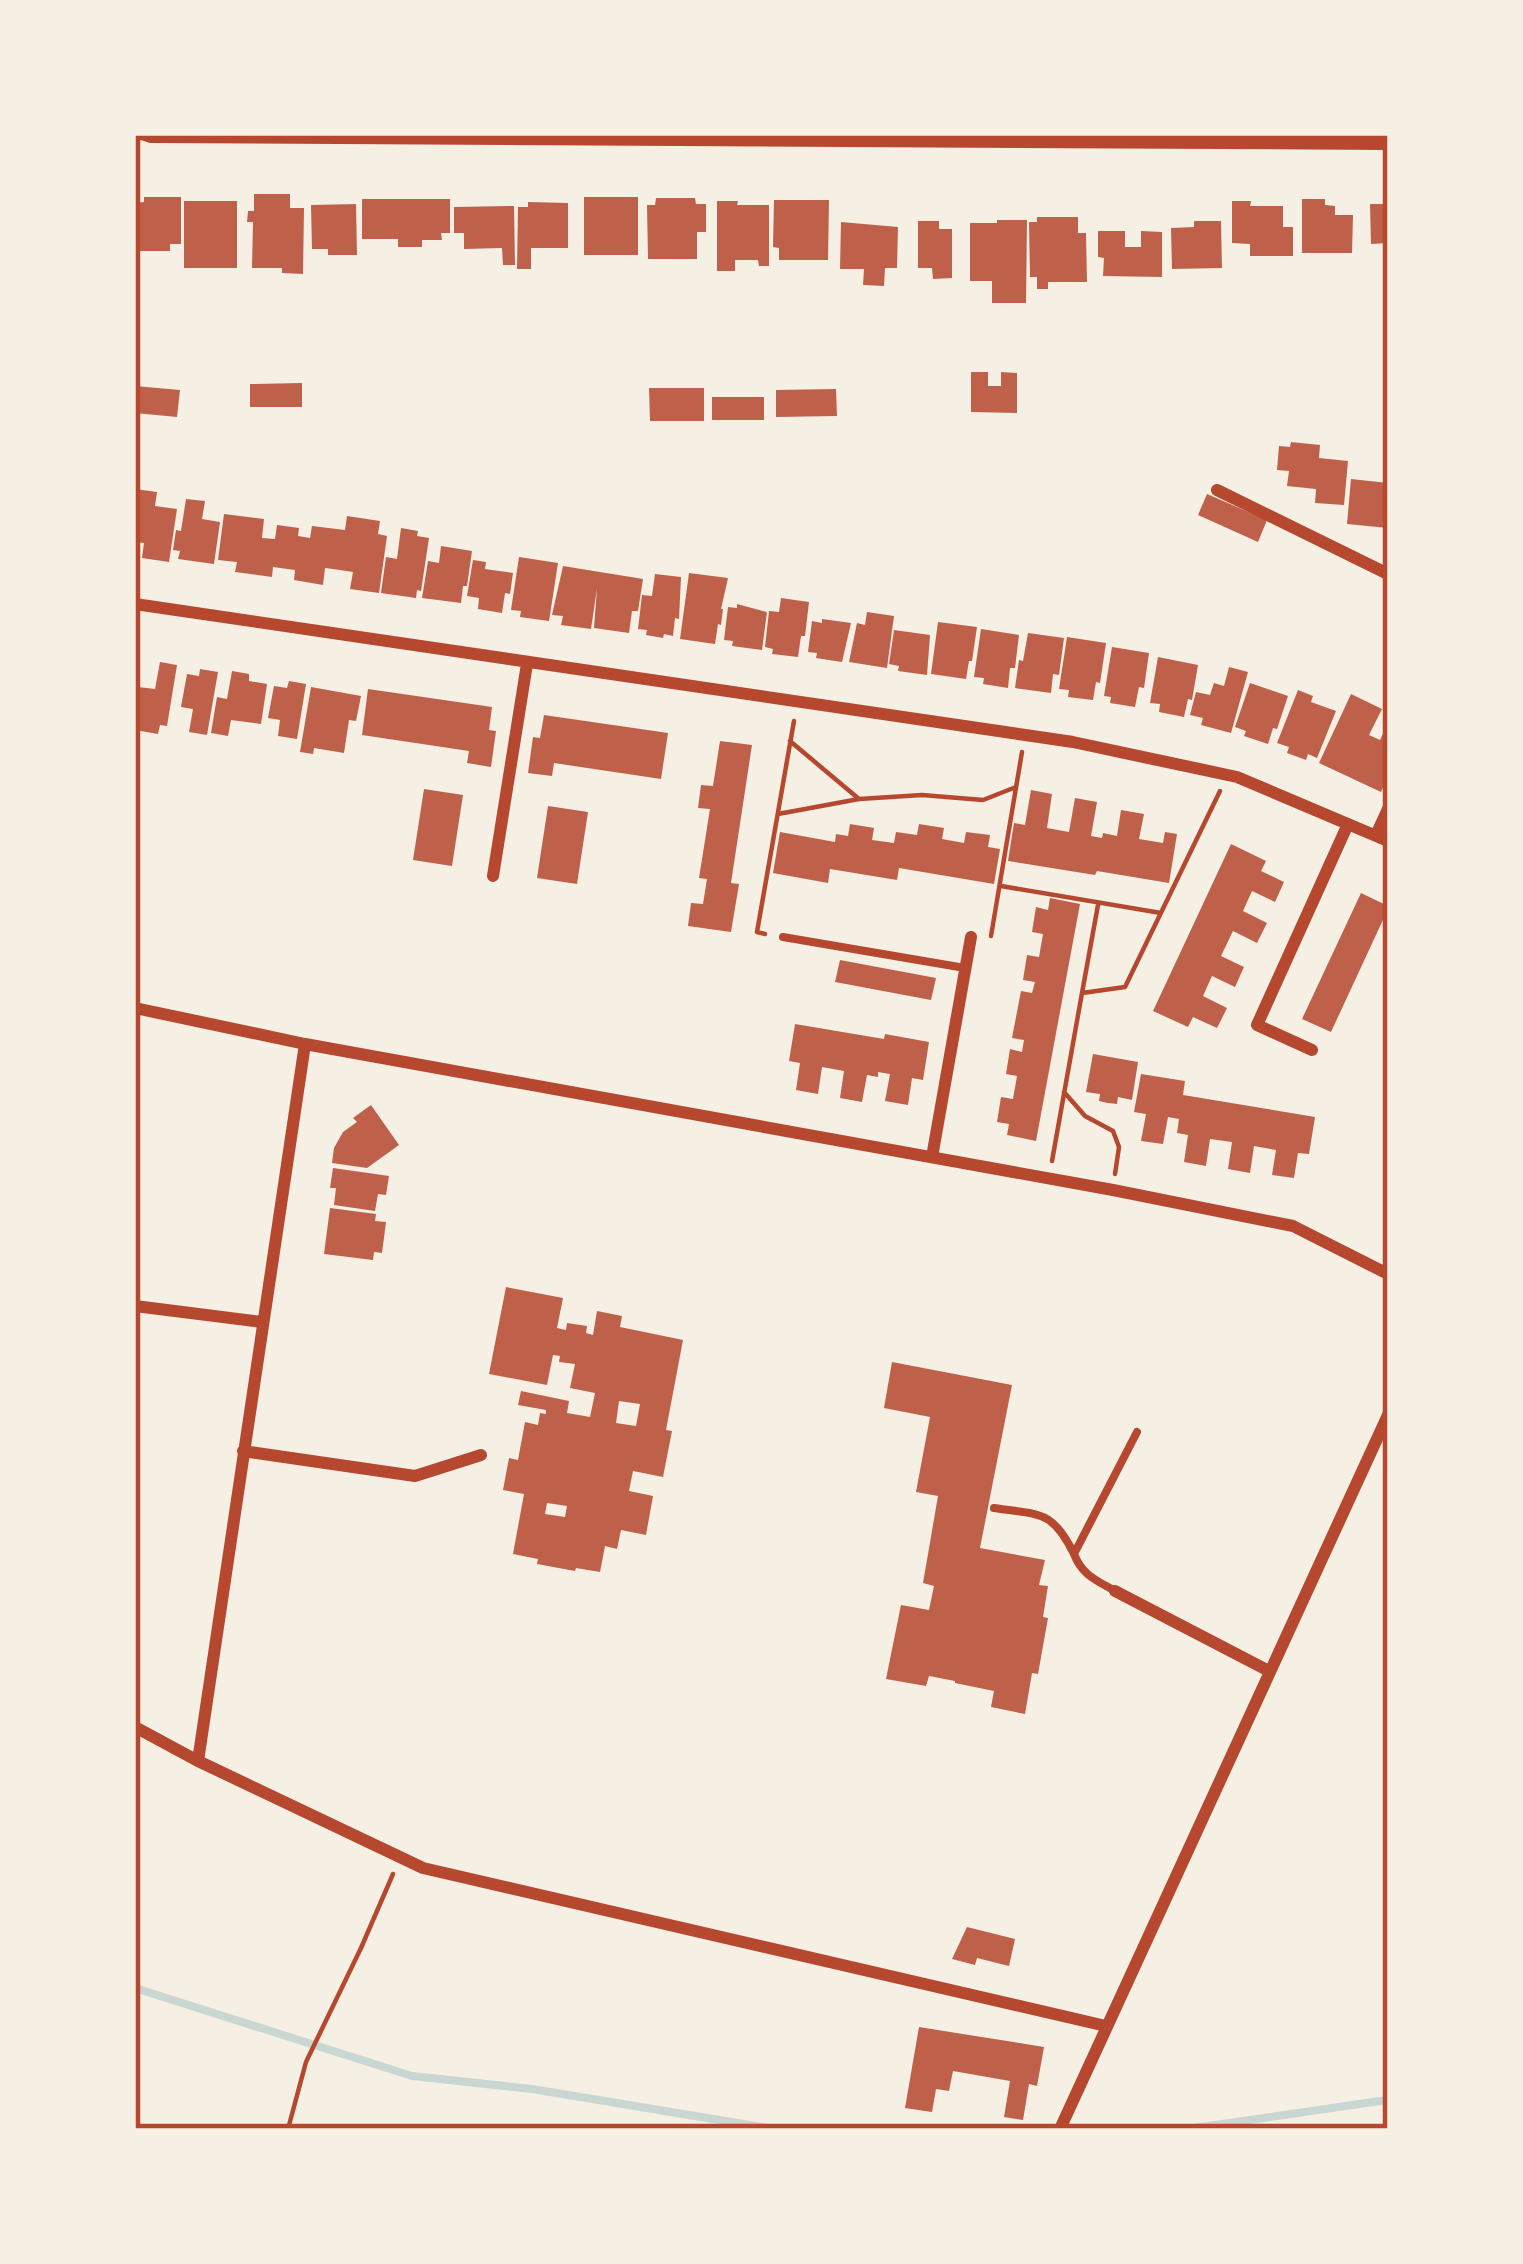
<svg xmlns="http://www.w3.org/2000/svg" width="1523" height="2264" viewBox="0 0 1523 2264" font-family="'Space Grotesk',sans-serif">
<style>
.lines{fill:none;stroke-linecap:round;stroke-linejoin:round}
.stream{stroke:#c9d6d2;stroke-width:8}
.building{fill:#bf614a;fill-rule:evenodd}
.path{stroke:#b5482f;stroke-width:4.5}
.service{stroke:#b5482f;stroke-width:8}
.minor{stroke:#b5482f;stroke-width:12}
.neatline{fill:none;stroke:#b5482f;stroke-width:4.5}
</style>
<rect width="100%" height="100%" fill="#f6efe4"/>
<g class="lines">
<path class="stream" d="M135 1988 412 2076 532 2089 774 2129
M1187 2129 1387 2100"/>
</g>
<path class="building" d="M254 194H290V208H304L303 274 282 273V268H252L253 222H247L248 211H254Z
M144 197H181V244H170V251H135V203L144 202Z
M584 197H638V255H584Z
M656 198H695L696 204H706V232H697V259H648L647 205H655Z
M362 199H450V233H441L442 240H422V247H398V239H362Z
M1302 199H1325V205L1335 206V215H1353L1352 253H1302Z
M774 200H829L828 260H779V248L773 247Z
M184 201H237V268H184Z
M717 201H738L737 205H769V266H759L758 260H735V271H717Z
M1232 201H1251L1250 206H1283V227H1293V256H1250V244L1232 243Z
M528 202 568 203V248H531V269H517L518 207H528Z
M356 204 357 255H328V249H312L311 205Z
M1370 204H1388V243L1371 244Z
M514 206 515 265H503L502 248 464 249V233H454V207Z
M1037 217H1078V233H1086L1087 282H1048V289H1037V277H1030L1029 222H1037Z
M997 220H1027L1026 303H992V281H970V223H997Z
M918 221H939V229H952V278L933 279 932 268H918Z
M1194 221H1221L1222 268 1172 269 1171 228 1194 227Z
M841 222 898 227 897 268H885L884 286 863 285 864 269H840Z
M1098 231H1125V247H1141V231L1162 232V277L1103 276 1104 258 1098 257Z
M971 372H988V386H1001V372L1017 373V413L971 412Z
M302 383V407H250V384Z
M135 386 180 390 177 417 135 413Z
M649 388H704V421H650Z
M836 389 837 416 776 417V390Z
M712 397H764V420H712Z
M1291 442 1320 445 1319 458 1348 461 1344 505 1315 503 1316 489 1287 486 1289 471 1277 470 1279 446 1290 447Z
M1351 479 1388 483V528L1347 524Z
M135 489 157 492 155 506 177 509 169 562 142 558 144 543 135 542Z
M1207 494 1267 520 1258 542 1198 515Z
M186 499 205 501 202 519 220 522 214 564 178 559 180 551 173 550 176 530 181 531Z
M224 514 264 519 262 538 275 539 277 525 299 528 298 536 310 538 312 526 345 530 347 516 380 521 378 534 387 536 379 593 350 589 353 572 340 570 325 568 323 585 294 580 295 570 273 567 272 577 235 572 237 562 218 560Z
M401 528 418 531 417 536 429 538 421 591 417 590 416 598 381 593 386 557 397 559Z
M441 546 472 551 467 586H463L461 603 422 598 428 561 439 563Z
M519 557 558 563 549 621 520 617 521 611 511 610Z
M473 560 486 562 485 569 513 573 510 594 505 593 502 613 478 609 479 598 467 596Z
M563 566 643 579 638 611H632L629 633 594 628 597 588 591 629 561 625 563 616 552 615Z
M689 573 728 578 721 609H723L721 625 718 624 715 644 680 639Z
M655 574 681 577 679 619 675 618 673 636 664 634 663 638 646 635 647 630 638 629 642 595 652 596Z
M781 598 809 602 805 636H801L798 657 772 654 773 649 765 647 769 611 779 612Z
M737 604 767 612 762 650 732 646 733 641 724 640 728 607 737 608Z
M867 612 894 616 887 668 849 662 857 623 865 625Z
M822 619 851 623 842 662 816 658 817 653 808 652 812 621 822 623Z
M938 622 977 627 972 661H969L966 679 931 674Z
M981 629 1019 635 1015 668H1010L1008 688 983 684 984 678 974 677Z
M894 630 930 635 927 675 898 671 899 666 889 664Z
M1028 633 1064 638 1059 675 1053 674 1051 693 1015 688 1019 660 1023 661Z
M1067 637 1106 643 1100 683 1096 682 1093 700 1068 697 1069 690 1059 689Z
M1112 647 1149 653 1144 688 1139 687 1135 707 1110 703 1111 697 1104 696Z
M1158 657 1198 665 1192 700 1188 699 1184 717 1159 712 1160 704 1150 703Z
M160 662 177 665 167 726 160 725 158 734 135 730 138 687 155 689Z
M1229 667 1248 672 1231 733 1201 725 1203 718 1190 715 1196 692 1210 695 1214 683 1224 686Z
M200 669 218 672 207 735 189 732 193 709 181 707 187 674 199 676Z
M232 671 249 674V681L267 684 261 724 231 720 228 736 211 733 217 697 227 699Z
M289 681 306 684 297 739 278 736 280 720 268 718 274 686 287 688Z
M1250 683 1288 696 1277 729 1273 728 1268 744 1244 736 1246 731 1235 727Z
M311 687 361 696 356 721 349 720 344 753 314 748 313 754 300 752Z
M368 689 492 707 489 730 496 731 491 767 467 763 469 751 362 735Z
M1298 690 1313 696 1311 702 1336 711 1317 758 1308 754 1306 760 1287 753 1289 747 1277 743Z
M1351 694 1382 709 1369 735 1380 740 1388 723V777L1381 792 1319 763Z
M544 715 668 733 661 779 554 763 552 776 528 773 533 737 540 738Z
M720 741 752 745 731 883 739 884 731 932 688 926 691 903 703 904 707 879 699 878 710 809 698 808 701 785 713 786Z
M424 789 463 795 452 866 413 860Z
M1031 790 1052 794 1047 828 1069 832 1075 798 1097 802 1091 836 1102 838 1103 833 1117 836 1121 810 1144 814 1139 839 1163 843 1165 832 1177 834 1169 883 1097 871 1095 875 1008 861 1014 823 1025 825Z
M548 806 588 812 577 884 537 878Z
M850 824 874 828 872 840 894 843 896 832 917 835 919 824 944 828 942 839 964 843 966 832 990 835 988 847 1000 849 994 884 899 868 897 880 830 869 828 883 773 873 780 832 835 842 836 834 848 836Z
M1231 844 1266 861 1261 871 1284 882 1275 902 1252 891 1247 902 1243 911 1267 923 1257 943 1233 931 1221 956 1244 967 1235 987 1212 976 1207 987 1203 996 1227 1008 1217 1028 1193 1017 1188 1027 1153 1011Z
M1361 893 1388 906V909L1331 1032 1302 1019Z
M1050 898 1080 904 1036 1141 1007 1135 1009 1124 997 1122 1001 1097 1013 1099 1017 1076 1006 1074 1010 1049 1022 1052 1024 1040 1012 1038 1021 991 1032 993 1035 982 1023 980 1027 955 1039 957 1043 934 1032 932 1036 907 1048 910Z
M840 960 936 978 931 1000 835 982Z
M795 1024 884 1039 885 1034 929 1042 923 1080 912 1078 908 1105 885 1101 890 1074 878 1072V1077L867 1075 862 1102 840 1098 844 1071 822 1067 818 1094 796 1090 800 1063 789 1061Z
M1093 1054 1138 1062 1132 1100 1118 1097 1117 1104 1108 1103 1099 1101 1100 1094 1086 1092Z
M1141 1074 1185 1081 1183 1095 1315 1117 1309 1154 1298 1153 1294 1178 1272 1175 1276 1150 1254 1146 1250 1173 1228 1169 1232 1142 1210 1139 1206 1166 1184 1162 1188 1135 1177 1133 1179 1119 1168 1117 1163 1144 1141 1141 1146 1114 1134 1112Z
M371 1105 399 1145 367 1168 332 1163 334 1148 343 1132 357 1122 353 1118Z
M333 1168 389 1176 386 1195 378 1194 375 1211 334 1205 336 1188H330Z
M330 1208 376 1214 375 1221 386 1222 382 1253 374 1252 373 1260 324 1254Z
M506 1287 563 1298 557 1328 566 1330 567 1323 587 1326 586 1333 593 1335 597 1311 622 1316 620 1327 683 1340 666 1430 672 1431 663 1477 633 1471 629 1491 653 1496 646 1535 621 1530 617 1549 605 1546 600 1572 576 1568 575 1571 537 1564 538 1559 513 1554 524 1494 503 1490 509 1458 518 1460 525 1422 538 1425 540 1413 546 1414V1410L518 1405 521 1391 569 1401 567 1413 590 1417 595 1393 570 1388 575 1364 559 1362 560 1356 553 1355 547 1385 489 1374ZM619 1401 640 1404 636 1426 616 1423ZM547 1503 567 1506 565 1517 545 1514Z
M892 1362 1012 1385 980 1548 1045 1560 1039 1585 1048 1586 1043 1617 1048 1618 1038 1674 1032 1673 1025 1714 991 1707 994 1691 955 1683V1681L929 1676 926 1686 886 1679 901 1605 929 1610 934 1586 923 1583 938 1496 916 1492 930 1417 884 1408Z
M967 1927 1015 1939 1009 1966 977 1958 975 1965 952 1959Z
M919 2027 1044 2047 1037 2086 1029 2084 1023 2120 1004 2117 1010 2081 953 2071 949 2091 936 2089 932 2112 905 2108Z"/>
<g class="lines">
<path class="path" d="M790 741 859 799
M778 814 859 799 922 795 983 800 1016 787
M1001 886 1161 913
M765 934 757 932 794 721
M991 936 1022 752
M1082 993 1098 905
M1064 1092 1085 1116 1113 1131 1119 1147 1115 1174
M1052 1161 1082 993 1125 987 1220 791
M288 2129 306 2062 361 1948 393 1874"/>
<path class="service" d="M783 937 965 968
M994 1508C1039 1515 1052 1509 1074 1554
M1115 1591C1096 1580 1082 1575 1074 1554L1137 1432"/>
<path class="minor" d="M145 135 151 137 1388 144
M1217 490 1388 574
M135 604 1073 742 1237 777 1388 841
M1376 835 1388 809
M493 876 527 664
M135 1008 305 1044 1113 1190 1293 1226 1388 1274
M1312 1050 1257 1025 1348 824
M932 1157 971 937
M135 1306 262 1322
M243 1451 415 1476 481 1455
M1115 1591 1269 1671
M135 1727 198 1761 423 1868 1106 2026
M198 1761 305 1044
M1060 2129 1388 1415"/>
</g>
<rect width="1523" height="2264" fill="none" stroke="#f6efe4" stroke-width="276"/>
<rect x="138" y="138" width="1247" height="1988" class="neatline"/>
</svg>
